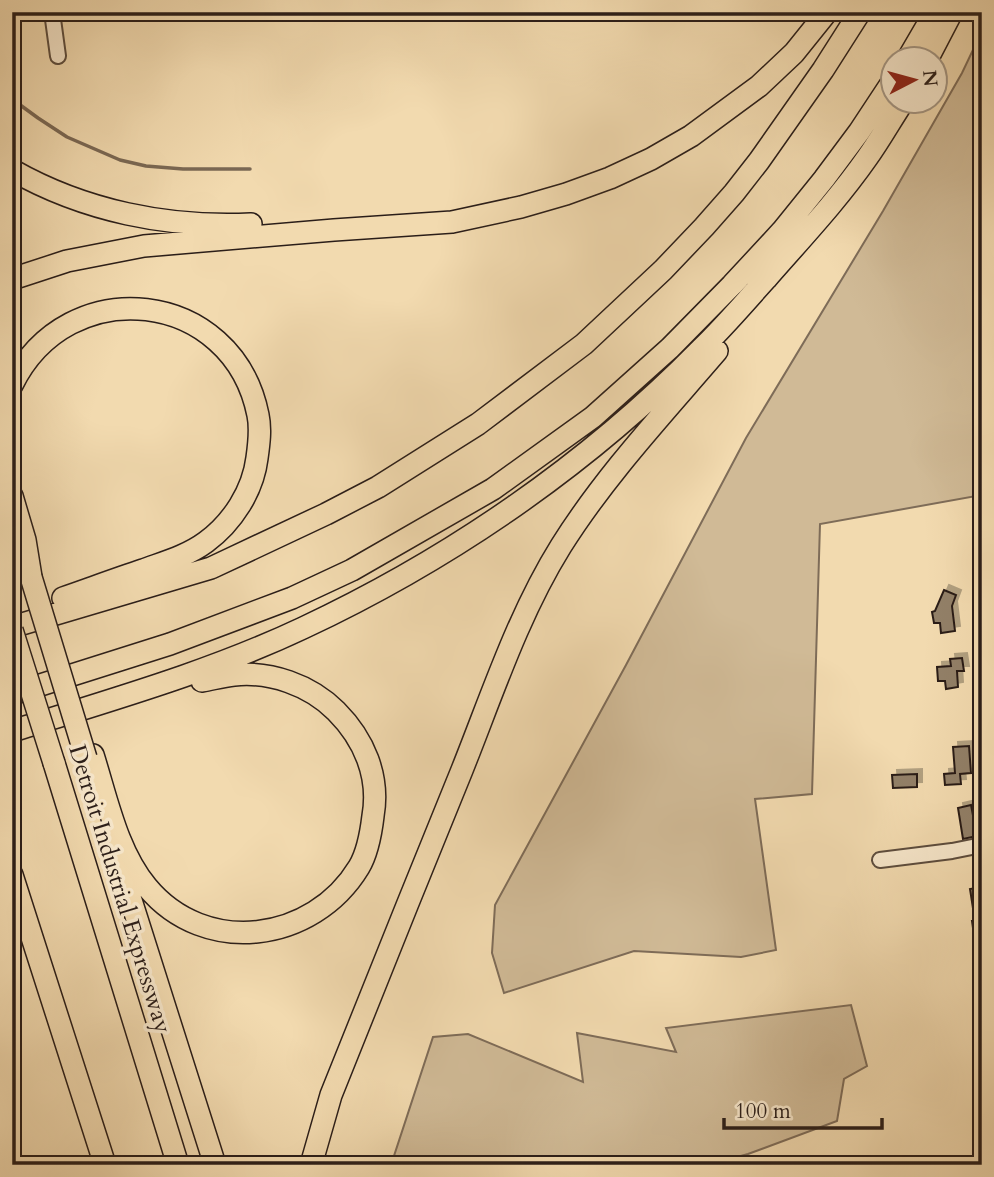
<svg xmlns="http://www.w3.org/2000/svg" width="994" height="1177" viewBox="0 0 994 1177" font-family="Cardo,serif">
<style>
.green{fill:#d0ba96;stroke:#7e6c58;stroke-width:2}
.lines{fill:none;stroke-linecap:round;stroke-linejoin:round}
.stream{stroke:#7a6854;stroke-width:3.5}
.building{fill:#928067;stroke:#2b1e19;stroke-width:2;filter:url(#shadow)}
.minor-casing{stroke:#5d4d3e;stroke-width:18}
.highway-casing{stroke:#2b1e19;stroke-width:24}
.minor{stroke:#f7e7cb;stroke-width:14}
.highway{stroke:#f2daaf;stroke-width:21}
.highway-bridge-casing{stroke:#2b1e19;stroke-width:24;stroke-linecap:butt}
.highway-bridge{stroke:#f2daaf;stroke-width:21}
.labels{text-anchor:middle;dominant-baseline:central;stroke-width:7;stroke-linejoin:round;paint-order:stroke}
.street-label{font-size:24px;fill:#2b1e19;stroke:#f7e7cb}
</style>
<defs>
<filter id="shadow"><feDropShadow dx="5" dy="-5" stdDeviation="0" flood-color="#0004"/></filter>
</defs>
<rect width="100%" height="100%" fill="#f2daaf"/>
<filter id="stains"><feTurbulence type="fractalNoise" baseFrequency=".00286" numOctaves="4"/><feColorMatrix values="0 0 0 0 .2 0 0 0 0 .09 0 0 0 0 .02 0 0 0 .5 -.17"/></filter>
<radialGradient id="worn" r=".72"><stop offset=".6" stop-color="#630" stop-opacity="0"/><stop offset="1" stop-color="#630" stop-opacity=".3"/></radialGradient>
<path class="green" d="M982 31V495L820 524 812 794 755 799 776 950 741 957 634 951 504 993 492 953 495 905 626 665 746 438 883 211 962 73Z
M851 1005 867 1066 844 1079 837 1121 748 1154 708 1165H396L393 1159 433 1037 468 1034 583 1082 577 1033 676 1052 666 1028Z"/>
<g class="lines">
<path class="stream" d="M12 99 38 118 67 137 120 160 146 166 183 169H250"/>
</g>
<path class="building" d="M944 590 956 595 952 606 955 631 941 633 940 623H934L932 612 935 611Z
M962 658 964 671H957L958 687 946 689 945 681H938L937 667 951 666 950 659Z
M969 746 971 773 960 774 961 784 945 785 944 774 955 773 953 747Z
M917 774V787L893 788 892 775Z
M971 805 977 836 963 839 958 808Z
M982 887V934L974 935 972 921H975L970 889Z"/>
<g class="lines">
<defs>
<path id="minor" d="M52 12 58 56
M880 860 952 851 982 845"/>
<path id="highway" d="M907 60 935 12
M927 60 952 12
M12 170C84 211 168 228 251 224
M12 279 67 261 144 246 334 230 452 222 521 207 566 194 610 178 651 159 691 136 759 86 794 53 827 12
M12 385C68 270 233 289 258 415 261 429 259 444 257 458 253 491 232 523 206 542 187 556 165 562 143 570 116 579 89 589 63 598
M12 496 25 540 31 577
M12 627 211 568 326 514 378 487 478 424 584 344 663 270 704 227 734 193 759 161 823 70 860 12
M12 694 170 644 292 598 352 570 493 489 593 417 670 348 732 285 782 231 824 179 859 132 892 82
M12 731C110 700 210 672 303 628 450 559 587 465 701 349 724 327 745 302 766 279 800 240 837 201 867 158 880 140 891 120 903 102
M93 755C107 799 117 851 147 887 205 957 313 943 359 867 368 852 371 833 373 816 380 776 364 739 336 711 310 685 270 671 234 675 223 676 213 679 202 681
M54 763 178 1165
M117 856 215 1165
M12 875 105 1165
M311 1165 331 1095C374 987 418 878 462 770 492 695 518 615 561 546 605 476 663 414 717 351"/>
</defs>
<use href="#minor" class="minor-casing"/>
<use href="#highway" class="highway-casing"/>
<use href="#minor" class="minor"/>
<use href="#highway" class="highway"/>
<defs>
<path id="highway-bridge" d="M31 577 86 758
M12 630 54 763"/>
</defs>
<use href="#highway-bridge" class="highway-bridge-casing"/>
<use href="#highway-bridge" class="highway-bridge"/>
</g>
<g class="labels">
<g class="street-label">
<text transform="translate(120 889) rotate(73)">Detroit Industrial Expressway</text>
</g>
</g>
<rect width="994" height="1177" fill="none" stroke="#f2daaf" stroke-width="42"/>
<rect x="14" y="14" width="966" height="1149" fill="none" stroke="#2b1e19" stroke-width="3.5"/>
<rect x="21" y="21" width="952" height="1135" fill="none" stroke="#2b1e19" stroke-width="2"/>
<g transform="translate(914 80) rotate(84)"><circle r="33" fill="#f7e7cb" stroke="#a59784" stroke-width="2"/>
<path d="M0-5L12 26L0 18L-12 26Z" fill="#8f2418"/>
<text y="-10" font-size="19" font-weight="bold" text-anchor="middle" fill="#2b1e19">N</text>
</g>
<path d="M724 1118v10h158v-10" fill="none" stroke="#2b1e19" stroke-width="3.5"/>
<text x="735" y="1118" font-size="21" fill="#2b1e19" stroke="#f7e7cb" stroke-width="5" paint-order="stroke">100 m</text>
<rect width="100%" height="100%" filter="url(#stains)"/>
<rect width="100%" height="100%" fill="url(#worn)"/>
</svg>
